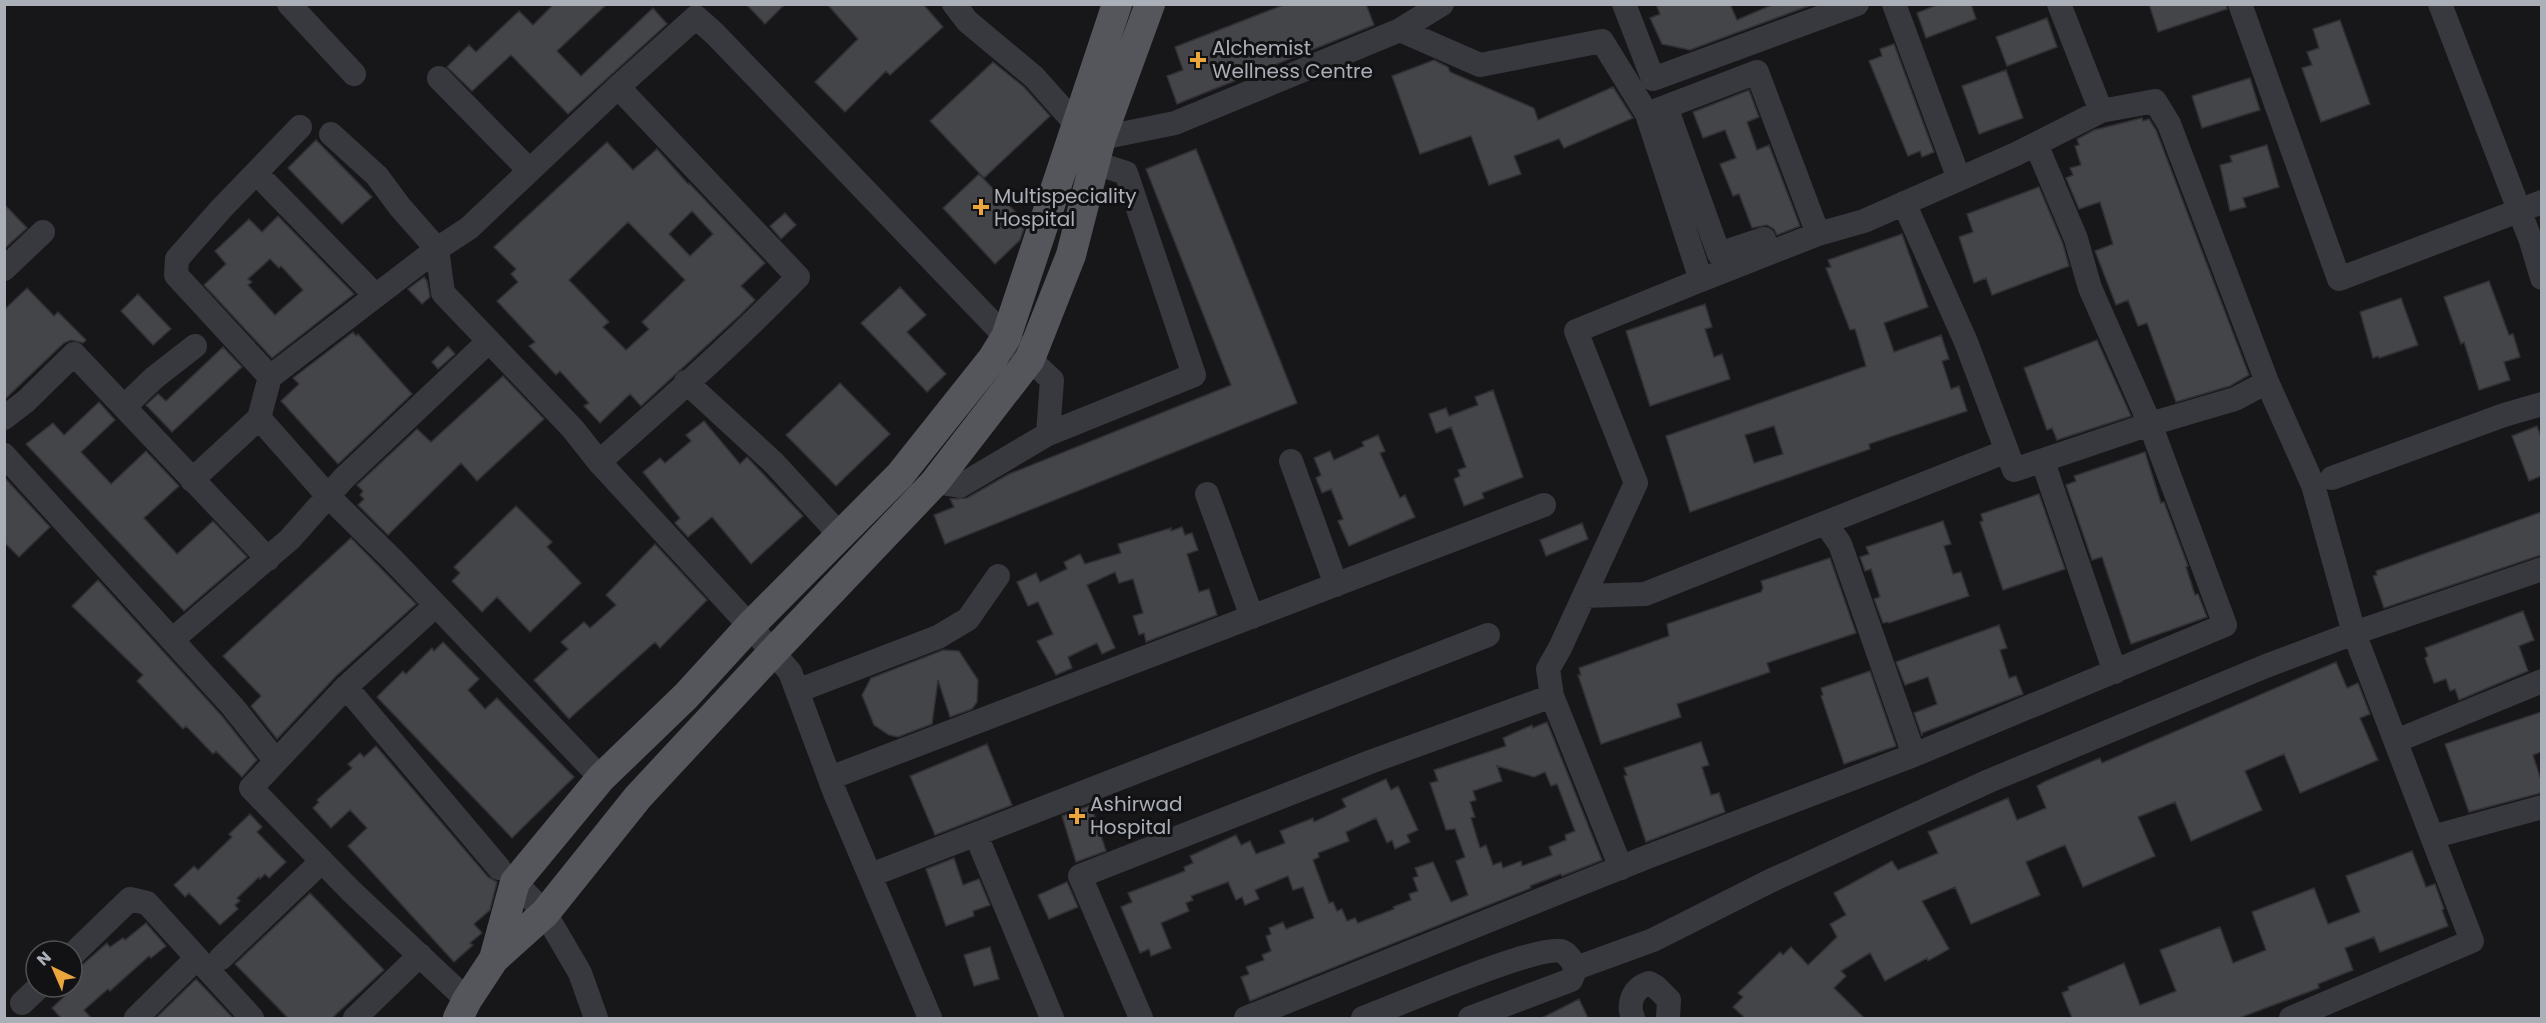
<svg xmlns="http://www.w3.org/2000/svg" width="2546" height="1023" viewBox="0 0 2546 1023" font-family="Poppins,sans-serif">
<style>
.building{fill:#444549;stroke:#313135;stroke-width:1.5;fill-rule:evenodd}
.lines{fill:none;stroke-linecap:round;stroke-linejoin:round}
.minor{stroke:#38393e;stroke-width:24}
.major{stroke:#54565c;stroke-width:30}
.poi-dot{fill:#eaa63d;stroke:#121214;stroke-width:2}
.labels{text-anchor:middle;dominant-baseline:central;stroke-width:6;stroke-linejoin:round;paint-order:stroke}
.poi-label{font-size:20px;fill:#aaafb8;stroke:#121214;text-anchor:start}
</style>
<rect width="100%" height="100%" fill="#171719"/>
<path class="building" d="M554 4H607L557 51 581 76 653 8 667 24 568 114 511 55 472 91 447 67 469 45 476 52 519 11 533 25Z
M746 4H785L765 24Z
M827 4H923L943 27 890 75 886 71 845 112 815 82 858 39Z
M1286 4H1366L1374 25 1177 104 1167 76 1183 70 1175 47Z
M1656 4H1730L1737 20 1774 4H1814L1690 50 1662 44 1650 18 1660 14Z
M1939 4H1971L1976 19 1926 38 1917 13Z
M2149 4H2226L2227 9 2158 32Z
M2047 18 2057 47 2007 66 1996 37Z
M2340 20 2370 104 2321 122 2302 68 2312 65 2307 52 2319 48 2313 29Z
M1894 44 1934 152 1922 157 1920 151 1908 156 1869 61 1882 56 1880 49Z
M1434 60 1448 67 1450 72 1534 108 1538 120 1613 87 1633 118 1564 148 1559 139 1514 156 1521 174 1489 185 1471 136 1420 154 1392 76Z
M993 62 1024 87 1050 116 984 178 930 121Z
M2006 70 2023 118 1979 134 1962 86Z
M2250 78 2260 110 2202 128 2192 96Z
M1749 90 1759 117 1747 122 1757 150 1769 145 1800 226 1777 235 1774 229 1767 225 1752 228 1739 194 1733 196 1720 164 1736 158 1725 130 1703 138 1693 112Z
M2142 118 2143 121 2149 119 2156 130 2249 375 2230 386 2176 402 2147 323 2138 326 2128 300 2116 305 2095 251 2113 244 2100 202 2079 209 2066 178 2073 175 2070 168 2081 165 2075 146 2079 145 2077 139 2094 130Z
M316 140 372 197 342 224 288 168Z
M607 142 633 170 657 149 688 184 689 183 765 263 741 286 755 300 740 315 641 406 630 394 600 423 584 406 589 403 560 371 556 375 529 346 535 342 497 301 518 282 511 274 516 269 494 247ZM692 211 713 234 690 256 669 234ZM628 222 685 280 642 322 649 329 626 350 603 327 609 322 569 280Z
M2267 145 2279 187 2243 198 2246 207 2230 211 2220 165 2232 162 2230 156Z
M1196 149 1297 403 945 544 934 515 954 507 950 499 967 498 1009 474 1231 385 1146 169Z
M979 174 1026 223 1020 240 995 264 943 208Z
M2039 187 2063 244 2069 266 1992 295 1986 278 1974 283 1959 237 1973 232 1967 214Z
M4 204 27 228 4 249Z
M785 213 796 225 781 239 770 226Z
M278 216 354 294 272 358 204 285 226 264 215 251 249 219 262 232ZM270 259 279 268 281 266 303 290 275 315 248 285 252 282 248 279Z
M1902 234 1928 307 1884 323 1894 352 1941 335 1949 359 1942 361 1951 389 1959 386 1967 411 1869 444 1870 449 1690 512 1666 436 1866 366 1855 329 1850 330 1826 268 1831 267 1828 260ZM1774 426 1783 454 1754 463 1745 435Z
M424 277 427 281 430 297 422 304 408 289Z
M2489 281 2509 335 2513 334 2520 357 2504 362 2510 380 2479 390 2464 342 2461 344 2444 297Z
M900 287 926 315 907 332 946 374 927 392 861 323Z
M27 288 54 316 58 312 86 340 83 343 71 340 64 343 4 400V310Z
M138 294 171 329 153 345 121 311Z
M2401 298 2418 345 2379 358 2378 356 2373 358 2360 312Z
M1705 304 1712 327 1705 329 1714 357 1722 354 1730 379 1650 406 1626 331Z
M353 332 356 336 358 334 412 394 338 464 281 401 299 384 293 378Z
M2097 340 2131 416 2057 440 2052 428 2047 430 2024 368Z
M448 346 455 354 438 369 432 362Z
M223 347 242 367 172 432 146 405 158 394 166 401Z
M503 376 544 419 477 481 461 463 388 535 358 505 364 499 360 495 363 491 357 485 417 429 431 442Z
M840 383 890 434 836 486 786 435Z
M1493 390 1523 477 1482 493 1484 498 1464 506 1454 479 1460 476 1458 470 1466 467 1451 427 1436 433 1429 414 1446 408 1449 416 1478 405 1475 397Z
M99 402 115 420 81 452 111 484 146 451 179 486 144 518 177 554 213 521 247 557 184 611 26 444 53 423 64 435Z
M704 421 740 464 747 457 803 516 751 564 712 517 688 537 675 523 680 518 643 472 660 458 665 463 691 441 686 435Z
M2537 426 2541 437V476L2529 481 2512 436Z
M1378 435 1385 451 1380 453 1400 498 1405 495 1415 517 1349 546 1338 521 1343 519 1331 489 1322 493 1316 478 1321 475 1314 458 1330 451 1334 460 1364 446 1362 442Z
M2145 452 2161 503 2164 502 2188 566 2186 567 2195 595 2198 594 2207 617 2131 644 2102 557 2092 560 2066 485 2076 481 2074 476Z
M4 477 50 527 19 557 4 542Z
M2039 494 2065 569 2003 590 1980 522 1983 521 1981 514Z
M516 506 552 542 547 547 581 583 530 632 497 597 482 612 452 581 460 573 454 567Z
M2541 512V555L2384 608 2373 576 2377 575 2376 571Z
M1943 521 1951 544 1944 546 1953 574 1961 572 1969 596 1889 623 1888 622 1883 623 1874 599 1880 597 1871 569 1865 571 1860 557 1869 554 1866 547Z
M1582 523 1588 539 1546 556 1540 540Z
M1182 527 1185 535 1192 533 1198 550 1187 554 1199 592 1209 589 1217 615 1146 642 1144 633 1139 635 1133 616 1143 613 1133 579 1119 583 1115 572 1087 585 1115 648 1102 654 1097 643 1068 657 1072 668 1056 675 1037 641 1053 634 1038 602 1028 606 1017 582 1036 573 1040 582 1067 569 1064 562 1080 554 1085 564 1121 553 1118 544 1171 528V531Z
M351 538 416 604 336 676 277 739 251 706 261 696 223 656Z
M655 544 707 600 660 648 655 642 569 719 534 680 568 649 561 642 584 622 590 628 616 605 606 595Z
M1830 558 1856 633 1767 663 1770 672 1677 704 1681 717 1601 744 1578 675H1581L1579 668 1669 636 1667 624 1761 592 1763 588 1761 581Z
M98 580 222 716 257 760 242 777 216 751 213 754 186 726 183 729 137 681 143 675 72 606Z
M2523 611 2534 640 2519 646 2528 671 2459 700 2455 689 2450 691 2446 679 2434 683 2425 658 2428 656 2425 648Z
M1999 625 2007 648 2000 650 2009 678 2016 676 2023 694 1922 733V736L1914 713 1937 704 1928 677 1905 685 1896 662Z
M443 642 479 679 468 690 485 709 497 698 574 777 512 838 377 697 403 671 406 674 432 648 434 651Z
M943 650 959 651 978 680 977 702 972 709 950 717 938 680 932 724 898 737 889 735 874 725 862 695 871 678Z
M2336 662 2347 688 2358 683 2370 714 2360 718 2378 760 2300 793 2284 754 2245 771 2262 810 2191 841 2175 802 2138 817 2155 856 2083 887 2065 845 2026 862 2040 895 1971 924 1955 887 1922 901 1949 949 1928 961 1927 958 1885 981 1870 953 1841 971 1846 976 1834 988 1864 1018H1745L1733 1007 1743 997 1738 993 1780 952 1783 955 1791 947 1808 965 1837 937 1830 924 1846 915 1834 893 1892 861 1898 870 1938 853 1928 832 2008 798 2017 820 2046 808 2037 786 2046 781 2100 758 2102 763Z
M1870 671 1896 746 1844 764 1821 696 1823 695 1821 688Z
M2541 712V752L2533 755 2541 780V793L2469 812 2445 744Z
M1547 722 1602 860 1562 876 1561 874 1530 886 1531 888 1250 1001 1241 977 1249 974 1246 967 1264 960 1262 955 1271 951 1266 936 1271 934 1269 928 1283 922 1286 929 1314 918 1303 887 1293 890 1288 876 1255 890 1259 899 1245 905 1242 897 1236 900 1228 882 1191 896 1193 900 1186 903 1189 911 1161 923 1171 948 1151 956 1149 949 1140 953 1121 907 1132 902 1128 893 1185 871 1184 867 1193 863 1190 856 1236 835 1241 845 1250 841 1256 854 1285 843 1280 831 1313 818 1314 822 1346 807 1342 799 1386 779 1391 790 1398 786 1418 830 1407 835 1410 842 1395 849 1392 840 1387 843 1376 818 1346 832 1349 841 1318 853 1319 857 1313 860 1329 903 1333 902 1337 911 1342 909 1347 921 1355 918 1358 923 1394 909 1393 907 1411 900 1409 894 1418 891 1413 878 1418 876 1415 868 1433 862 1451 902 1468 895 1456 861 1465 857 1455 829 1446 830 1430 783 1438 781 1434 770 1506 746 1503 738 1532 725 1533 728ZM1497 766 1534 777 1545 772 1551 786 1557 784 1575 831 1565 835 1566 840 1549 847 1552 855 1522 866 1521 861 1503 868 1501 862 1493 865 1486 845 1480 848 1471 818 1475 817 1470 802 1476 800 1473 791 1502 781Z
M1701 742 1709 765 1702 767 1711 795 1719 793 1725 812 1646 842 1624 776 1627 775 1624 768Z
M987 744 1012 805 935 835 910 776Z
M376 746 488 877 497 882 490 910 474 924 482 933 470 943 473 945 454 962 348 846 367 828 350 810 331 828 313 808 319 802 317 800 352 768 348 764 360 753 364 757Z
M1091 805 1106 851 1076 862 1062 816Z
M250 814 262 827 257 832 286 862 269 878 265 874 260 879 259 877 237 898 240 901 235 905 238 909 220 925 189 893 185 897 174 885 194 866 198 870 232 837 229 834Z
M2412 851 2426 887 2435 884 2444 909 2442 910 2448 926 2380 952 2374 937 2345 948 2353 970 2318 984 2319 988 2239 1018H2072L2062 993 2069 990 2068 987 2124 963 2140 1005 2176 991 2160 950 2220 927 2233 963 2266 950 2252 912 2314 888 2328 924 2360 912 2346 876Z
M954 858 963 885 979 879 990 905 973 911 974 916 946 926 926 869Z
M1067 882 1078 907 1049 919 1038 895Z
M310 893 384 970 332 1018H288L235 964Z
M146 923 166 946 151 958 149 956 110 991 108 989 84 1010 91 1018H61L52 1008 72 989V969L82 965 107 943 110 947 123 938 125 940Z
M990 947 999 979 974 986 964 955Z
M196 979 233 1018H156Z
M1579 999 1588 1018H1542Z"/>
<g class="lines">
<path class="minor" d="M289 4 354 74
M954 4 967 21 1034 77 1076 124 1101 138 1175 123 1400 30 1442 4
M1624 4 1653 79 1857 4
M1894 4 1959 179
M2240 4 2339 279 2542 202
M2440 4 2531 241 2542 278
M1400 30 1480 65 1602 41 1647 114 1701 280 1818 234 1864 221 2016 154 2101 111 2059 4
M439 78 529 170
M618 87 696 17 715 34 1006 337 1052 380 1048 434
M1666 107 1719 254 1764 239
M1647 114 1757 72 1818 234
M2036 144 2076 239 2090 288 2150 424 2235 399 2267 382 2169 124 2155 101 2101 111
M267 184 376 296
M4 269 43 232
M270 377 176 275 177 259 221 209 300 127
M686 382 774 463 841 536
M2267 382 2313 485 2354 633 2542 569
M124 407 154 378 195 346
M4 418 26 401 74 354 268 559
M259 418 270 377 437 249 400 207 377 176 331 134
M4 455 233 707 276 761
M1291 461 1336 585
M599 462C667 402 735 342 798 277L618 87 469 228 437 249 443 293 573 429 599 462 750 626 790 672 835 793 930 1018
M2043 462 2115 672
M2332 478 2504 415 2542 404
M192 480 259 418 328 496 393 560 601 778
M935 482 960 486 1048 434 1194 375 1126 173 1095 163
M1207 494 1252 617
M1826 524 1840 544 1914 755
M1584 596 1645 594 2007 451
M435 606 346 687 251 788 351 891 467 1000
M172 640 290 539 344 478 489 341
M346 687 499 868
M797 691 938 637 968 619 998 576
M1552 696 1621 868
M2396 741 2542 681
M830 778 1544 505
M976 835 1052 1018
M2432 837 2542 807
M871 875 1488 635
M515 882 545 913 580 973 596 1018
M72 955 130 899 147 903 197 958
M221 958 322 861
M1576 968 1653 940 1770 881 1989 781 2266 666 2354 633 2472 941 2291 1018
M22 1003 39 987
M136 1018 197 958 252 1018
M355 1018 420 955
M1141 1018 1080 876 1370 762 1552 696 1548 669 1560 648 1636 483 1576 331 1701 280
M1246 1018 1647 857 1914 755 2225 625 2150 424 2014 470 1966 342 1904 203
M1363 1018C1396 1006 1535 945 1561 951 1569 954 1572 961 1576 968L1571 980 1470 1018
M1633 1018C1627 1003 1633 988 1649 983L1656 987 1669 1000 1668 1018"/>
<path class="major" d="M494 959 515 882 601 778 686 696 750 626 900 475 993 358 1006 337 1117 4
M458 1018 467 1000 494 959 545 913 638 797 773 652 935 482 1030 359 1071 255 1101 138 1150 4"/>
</g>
<g class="poi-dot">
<path d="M1195 51h6v6h6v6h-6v6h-6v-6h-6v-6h6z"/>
<path d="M978 198h6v6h6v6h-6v6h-6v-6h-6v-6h6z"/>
<path d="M1074 807h6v6h6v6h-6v6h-6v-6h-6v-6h6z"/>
</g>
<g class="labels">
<g class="poi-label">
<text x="1212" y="48">Alchemist<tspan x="1212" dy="23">Wellness Centre</tspan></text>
<text x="994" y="196">Multispeciality<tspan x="994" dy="23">Hospital</tspan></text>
<text x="1090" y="804">Ashirwad<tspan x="1090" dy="23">Hospital</tspan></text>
</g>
</g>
<rect width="2546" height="1023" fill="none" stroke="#aaafb8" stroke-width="12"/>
<g transform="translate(54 969) rotate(316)"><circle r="28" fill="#121214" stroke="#4f5156" stroke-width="1.5"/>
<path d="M0-4.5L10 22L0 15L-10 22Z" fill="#eaa63d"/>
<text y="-9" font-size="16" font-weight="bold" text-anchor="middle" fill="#aaafb8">N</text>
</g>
</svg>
